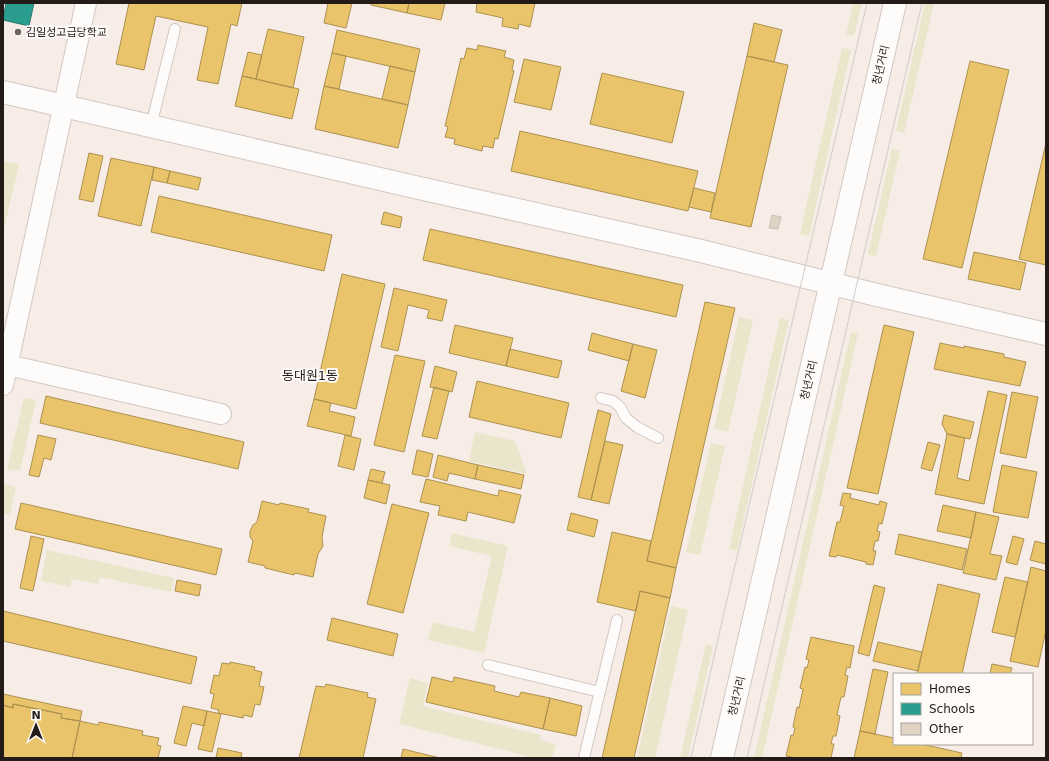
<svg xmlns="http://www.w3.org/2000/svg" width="1049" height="761" viewBox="0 0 1049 761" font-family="'DejaVu Sans','Noto Sans KR',sans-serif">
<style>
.green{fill:#e9e6cc}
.homes{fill:#e9c46a;stroke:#ad9151}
.schools{fill:#2a9d8f;stroke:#28766b}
.building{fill:#e0d3c4;stroke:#c8c1bb}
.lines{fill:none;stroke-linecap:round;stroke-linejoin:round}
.lane-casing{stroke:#d1c8c4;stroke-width:12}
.street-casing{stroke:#d1c8c4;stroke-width:22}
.secondary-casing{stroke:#d1c8c4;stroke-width:24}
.primary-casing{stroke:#d1c8c4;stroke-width:24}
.lane{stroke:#fefcfb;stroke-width:10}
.street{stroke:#fefcfb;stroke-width:20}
.secondary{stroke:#fefcfb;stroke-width:22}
.primary{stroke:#fefcfb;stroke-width:22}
.tram{stroke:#ceccca;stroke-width:1}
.poi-dot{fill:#6d6460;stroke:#fefaf8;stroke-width:1.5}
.labels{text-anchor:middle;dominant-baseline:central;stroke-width:4;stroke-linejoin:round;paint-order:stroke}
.poi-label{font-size:11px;fill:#221b18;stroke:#fefaf8;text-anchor:start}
.street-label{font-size:11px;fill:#221b18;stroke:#fefaf8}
.quarter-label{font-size:13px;fill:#221b18;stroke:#fefaf8}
</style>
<rect width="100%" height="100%" fill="#f7ece6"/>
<path class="green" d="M853 3H862L854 36 846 34Z
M925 3H934L904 133 896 131Z
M842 48 851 50 809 236 800 234Z
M892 149 900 151 876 256 868 254Z
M3 161 19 164 3 233Z
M739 317 753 320 728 432 714 429Z
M780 318 789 320 737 550 729 549Z
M851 332 858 334 762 758H754Z
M24 398 36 400 20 471 7 469Z
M475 432 515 441 527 474 469 461Z
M711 443 725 446 700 555 686 552Z
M4 484 16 487 10 515 3 513Z
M452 533 508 546 484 653 428 640 433 622 474 632 492 556 449 546Z
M47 550 174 578 171 592 100 577 98 584 72 579 70 587 41 581Z
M671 606 688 610 655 758H637Z
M706 644 713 646 688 758H680Z
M410 678 428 683 423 706 541 735 540 740 556 744 552 758H535L399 724Z"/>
<path class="homes" d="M129 3H242L237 26 231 24 218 84 197 80 208 27 156 16 144 70 116 64Z
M328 3H352L346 28 324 23Z
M371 3H409L407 13 371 5Z
M409 3H445L441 20 407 13Z
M477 3H535L530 27 519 24 518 29 502 26 503 18 476 12Z
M754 23 782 30 774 62 747 56Z
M268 29 304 37 293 88 256 79Z
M337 30 420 49 415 72 332 53Z
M478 45 506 51 504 57 514 60 512 70 514 71 498 139 495 138 493 148 483 146 482 151 454 144 455 139 445 137 448 127 445 126 461 58 464 59 467 48 477 50Z
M248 52 262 55 256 79 242 76Z
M332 53 346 56 339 89 324 86Z
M747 56 788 65 751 227 710 218Z
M524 59 561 67 551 110 514 102Z
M970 61 1009 70 962 268 923 259Z
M390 66 415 72 408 105 382 99Z
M602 73 684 92 672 143 590 124Z
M242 76 299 89 292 119 235 106Z
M324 86 408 105 398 148 315 129Z
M520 131 698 171 688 211 511 171Z
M1046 143V265L1019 259Z
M89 153 103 156 93 202 79 199Z
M111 158 154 167 141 226 98 216Z
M154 167 170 171 167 183 152 180Z
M170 171 201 178 198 190 167 183Z
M694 188 715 193 711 212 689 207Z
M159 196 332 235 324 271 151 232Z
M384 212 402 217 400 228 381 224Z
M430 229 683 285 676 317 423 260Z
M974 252 1026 263 1020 290 968 279Z
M342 274 385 284 356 409 314 399Z
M394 288 447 300 442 321 427 318 429 310 408 305 398 351 381 347Z
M705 302 735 308 676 568 647 561Z
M455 325 513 338 506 366 449 353Z
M884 325 914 332 878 494 847 488Z
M592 333 633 344 629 361 588 350Z
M940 343 964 348V346L1004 354V357L1026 362 1020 386 934 369Z
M633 344 657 350 645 398 621 391Z
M510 349 562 361 558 378 506 366Z
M395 355 425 361 404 452 374 445Z
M435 366 457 372 452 392 430 387Z
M477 381 569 403 561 438 469 417Z
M434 387 449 391 437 439 422 436Z
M988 391 1007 395 984 504 935 494 947 434 965 438 957 478 969 481Z
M1012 392 1038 397 1026 458 1000 453Z
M46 396 244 442 238 469 40 423Z
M314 399 331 403 329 411 355 417 351 436 307 426Z
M598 410 611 414 591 500 578 497Z
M944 415 974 422 970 439 947 434 942 424Z
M38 435 56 439 51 460 44 458 39 477 29 475Z
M345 435 361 439 354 470 338 466Z
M605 441 623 445 609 504 591 500Z
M928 442 940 445 932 471 921 468Z
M417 450 433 454 428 477 412 474Z
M438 455 478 465 475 479 449 473 447 481 433 477Z
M478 465 524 475 521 489 475 479Z
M1002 465 1037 472 1028 518 993 512Z
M371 469 385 472 382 483 368 480Z
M426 479 498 496 499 490 521 495 514 523 468 512 466 521 438 515 440 506 420 502Z
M368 480 390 485 386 504 364 498Z
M843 493 851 494 850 498 879 505 880 501 887 503 882 524 879 523 877 531 880 532 878 541H875L873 551H876L873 565 866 564V562L837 555 836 557 829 556 837 522H840L844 506 840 505Z
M262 501 279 505 280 503 309 509 308 512 326 516 322 537 323 546 318 554 313 577 295 573 294 575 265 568V566L248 562 253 541 250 537V531L253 525 257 522Z
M21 503 222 549 216 575 15 529Z
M392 504 429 513 403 613 367 604Z
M943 505 976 512 971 538 937 531Z
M976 512 999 517 990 554 1002 556 996 580 963 573Z
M571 513 598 520 594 537 567 530Z
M612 532 651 541 647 561 676 568 670 598 640 591 636 611 597 602Z
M899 534 967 549 962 570 895 554Z
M31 536 44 539 33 591 20 588Z
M1013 536 1024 539 1017 565 1006 562Z
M1035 541 1046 544V564L1030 560Z
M1031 567 1046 571V630L1038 667 1010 661Z
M1005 577 1028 582 1015 637 992 632Z
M177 580 201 585 199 596 175 591Z
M938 584 980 594 962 674H917Z
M874 585 885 588 869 656 858 653Z
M640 591 670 598 634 758H602Z
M3 611 197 657 191 684 3 641Z
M332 618 398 634 393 656 327 640Z
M811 637 854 646 850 668 847 667 845 675 848 676 844 697H841L837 715 840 716 836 736H833L831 744H834L831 758H796L786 756 791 735 793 736 795 728 793 727 797 707 799 708 803 689 800 688 805 667 807 668 809 660 806 659Z
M878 642 922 652 918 671 873 661Z
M230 662 255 667 254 670 262 672 259 686 264 687 260 705 255 704 252 717 244 715 243 718 218 713 219 710 211 708 214 694 210 693 214 675 219 676 222 663 230 664Z
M992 664 1012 668 1010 674H990Z
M873 669 888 672 875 734 860 731Z
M432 677 453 682 454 677 495 686 494 691 519 697 521 692 550 698 543 729 426 702Z
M326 684 368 693 367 697 376 699 363 758H299L316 686 325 687Z
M3 694 82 711 80 721 61 718 62 714 13 704V708L3 705Z
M550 698 582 706 576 736 543 729Z
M13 704 62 714 61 718 80 721 72 758H3V705L13 708Z
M183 706 207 711 204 726 192 723 186 746 174 743Z
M207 711 221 714 212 752 198 749Z
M80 721 98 725 99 722 143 731 142 735 159 738 157 745 161 746 158 758H72Z
M860 731 894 738V744H921L962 753 961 758H854Z
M218 748 242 753 241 758H216Z
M403 749 440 758H401Z"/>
<path class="schools" d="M6 3H34L29 26 3 20Z"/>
<path class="building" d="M772 215 781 217 778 229 769 228Z"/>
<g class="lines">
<defs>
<path id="lane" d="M151 126 175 29
M601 398 613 401 620 407 626 418 637 427 658 438
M488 665 600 692
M584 758 617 620"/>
<path id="street" d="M8 365 221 414
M3 385 86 3"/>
<path id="secondary" d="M3 92 419 188 701 251 877 295 1046 334"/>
<path id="primary" d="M722 758 895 3"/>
</defs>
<use href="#lane" class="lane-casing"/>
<use href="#street" class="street-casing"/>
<use href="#secondary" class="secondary-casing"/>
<use href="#primary" class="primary-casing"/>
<use href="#lane" class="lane"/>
<use href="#street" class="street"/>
<use href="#secondary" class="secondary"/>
<use href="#primary" class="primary"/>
<path class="tram" d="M691 758 726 604 867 3
M747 758 922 3"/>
</g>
<circle class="poi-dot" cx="18" cy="32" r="4"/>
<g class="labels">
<g class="poi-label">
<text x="26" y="32">김일성고급당학교</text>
</g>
<g class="street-label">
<text transform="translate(881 65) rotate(-77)">청년거리</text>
<text transform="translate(809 380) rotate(-77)">청년거리</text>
<text transform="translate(737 696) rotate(-77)">청년거리</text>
</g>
<g class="quarter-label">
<text x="310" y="375">동대원1동</text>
</g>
</g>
<rect width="1049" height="761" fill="none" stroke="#221b18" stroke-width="8"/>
<rect x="893" y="673" width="140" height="72" fill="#fefaf8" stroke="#a6a19e"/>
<rect x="901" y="683" width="20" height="12" fill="#e9c46a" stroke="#a6a19e"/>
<text x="929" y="693" font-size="12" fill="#221b18">Homes</text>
<rect x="901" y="703" width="20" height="12" fill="#2a9d8f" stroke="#a6a19e"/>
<text x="929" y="713" font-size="12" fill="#221b18">Schools</text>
<rect x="901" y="723" width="20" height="12" fill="#e0d3c4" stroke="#a6a19e"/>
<text x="929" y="733" font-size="12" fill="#221b18">Other</text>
<g transform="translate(36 725)" stroke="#fefaf8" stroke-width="3" paint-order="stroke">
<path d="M0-3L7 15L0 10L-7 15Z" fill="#221b18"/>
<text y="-6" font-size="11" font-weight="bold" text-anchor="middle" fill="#221b18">N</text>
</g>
</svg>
